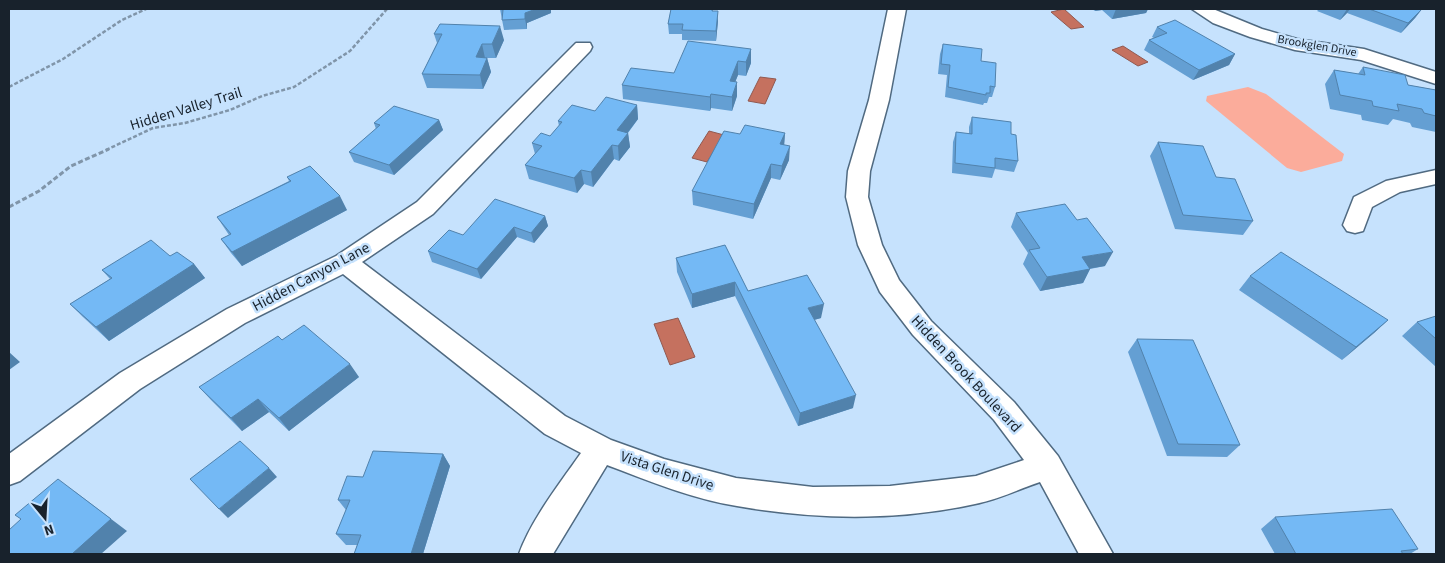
<svg xmlns="http://www.w3.org/2000/svg" width="1445" height="563" viewBox="0 0 1445 563" font-family="'Source Sans 3',sans-serif">
<style>
.green{fill:#fbac9b}
.water{fill:#c5715f;stroke:#915950}
.lines{fill:none;stroke-linecap:round;stroke-linejoin:round}
.street-casing{stroke:#506a81;stroke-width:3}
.path-far1{stroke:#8095a9;stroke-width:2.5;stroke-dasharray:4 2;stroke-linecap:butt}
.path{stroke:#8095a9;stroke-width:3;stroke-dasharray:5 2.5;stroke-linecap:butt}
.street{fill:#fff;fill-rule:evenodd}
.wall{fill:#649fd3}
.shaded-wall{fill:#5182ac}
.building{fill:#74b9f5;stroke:#5182ac}
.labels{text-anchor:middle;dominant-baseline:central;stroke-width:5;stroke-linejoin:round;paint-order:stroke}
.far-street-label{font-size:12px;fill:#18222c;stroke:#c6e2fd}
.street-label{font-size:15px;fill:#18222c;stroke:#c6e2fd}
</style>
<rect width="100%" height="100%" fill="#c6e2fd"/>
<path class="green" d="M1248 87 1266 94 1344 154 1342 161 1301 172 1287 168 1206 101 1207 96Z"/>
<path class="water" d="M1064 9 1084 27 1071 29 1051 12Z
M1123 46 1148 62 1138 66 1112 50Z
M760 77 776 79 765 104 748 101Z
M709 131 724 135 707 162 692 158Z
M678 318 695 357 670 365 654 324Z"/>
<g class="lines">
<defs>
<path id="street" d="M888 9H906L889 100 870 171 868 197 882 245 899 280 931 321 1014 402 1058 456 1113 554H1079L1040 482C1019 489 997 500 975 504 899 521 814 520 737 506 693 499 649 481 607 465L553 554H519C531 520 560 483 581 453L545 434 343 274 245 323 140 389 20 481 9 485V454L120 373 227 309 336 256 417 202 576 43H590L592 47 590 51 433 214 362 262 565 416 611 440 664 459 736 478 813 487 890 486 976 476 1024 460 994 420 913 335 880 292 858 245 846 197 848 171 869 100Z
M1192 9H1213L1262 29 1297 39 1364 49 1436 72V84L1361 60 1295 50 1250 37 1213 23Z
M1436 170V184L1400 192 1372 207 1363 231 1355 233 1347 231 1343 225 1354 197 1386 181Z"/>
</defs>
<use href="#street" class="street-casing"/>
<path class="path-far1" d="M9 87 63 59 122 20 146 9
M106 150 153 128 185 123 230 110 262 96 294 87 350 51 387 9"/>
<path class="path" d="M9 207 39 191 71 166 109 149"/>
<use href="#street" class="street"/>
</g>
<path class="wall" d="M500 9H551V13L527 23V29L504 30Z
M671 9H713V11L718 21 716 41 682 40V34H669L668 24Z
M1092 9H1148L1146 13 1112 19 1102 10 1095 11Z
M1319 9H1422L1415 18 1401 33 1347 13 1340 20 1317 11Z
M440 24 504 40 496 58H487L491 72 483 89 427 88 422 74 437 43 434 34Z
M1157 27 1235 54 1229 65 1193 80 1144 50 1149 40 1154 38 1152 37Z
M943 44 981 61 995 87 992 97H989L987 103H984L983 105 945 97 947 75 938 74 940 54Z
M751 49V63L746 76 738 75 735 82 737 96 732 111 711 108 710 111 623 99 622 85 674 73Z
M1363 67 1408 85 1436 90V132L1412 127 1410 123 1393 119 1388 125 1362 120 1361 115 1330 109 1325 84 1334 70 1358 74Z
M637 105 638 119 628 133 630 147 619 161 614 159 593 187 584 184 577 193 529 179 525 165 535 154 532 143 550 136 559 126 558 121 595 111Z
M972 117 1011 134 1018 161 1014 172 995 169 992 178 952 173 953 142 956 132 969 134V127Z
M439 120 443 130 394 175 354 162 349 152 376 129 374 123Z
M785 133 784 145 789 160 780 180 771 178 753 219 693 205 692 191 740 134Z
M1158 142 1253 221 1243 235 1175 229 1150 156Z
M287 177 347 210 242 266 231 253 221 239 229 235 217 217 289 181Z
M1016 213 1105 266 1090 269 1083 283 1040 291 1023 264 1028 253 1011 227Z
M545 216 548 226 534 243 517 237 481 279 432 262 428 251 463 235Z
M725 245 748 291 821 318 814 320 853 408 798 426 735 296 692 308 677 272 676 258Z
M170 256 194 264 205 278 109 341 83 317 70 304 110 279 102 270Z
M1250 276 1388 320 1374 333 1342 360 1239 290Z
M1436 314V367L1402 336 1417 322 1436 317 1435 316Z
M1137 339 1240 445 1227 457 1167 456 1128 352Z
M282 340 359 377 289 431 269 412 242 431 211 400 199 387Z
M443 454 450 466 423 554H354L357 545H346L336 534 346 510 338 500Z
M1275 517 1418 549 1410 554H1275L1261 529Z"/>
<path class="shaded-wall" d="M536 9H551V13L527 23V29L525 19V13Z
M1096 9H1102V10L1095 11Z
M1116 9H1148L1146 13 1112 19Z
M1347 9H1350L1347 13 1340 20Z
M1422 9 1415 18 1401 33 1408 23Z
M718 11V21L716 41V31Z
M500 26 504 40 496 58 492 44Z
M482 44 485 58 476 57Z
M751 49V63L746 76V62Z
M1235 54 1229 65 1193 80 1199 70Z
M487 58 491 72 483 89 480 75Z
M738 61V75L730 95V81Z
M737 82V96L732 111V97Z
M711 94V108L710 111V97Z
M637 105 638 119 619 144 617 130Z
M439 120 443 130 394 175 389 165Z
M628 133 630 147 619 161 618 146Z
M785 133 784 147 780 144Z
M612 145 614 159 593 187 591 172Z
M790 146 789 160 780 180 782 166Z
M771 164V178L753 219 754 204Z
M581 170 584 184 577 193 574 178Z
M340 196 347 210 242 266 232 252Z
M545 216 548 226 534 243 531 233Z
M514 227 517 237 481 279 477 269Z
M1113 252 1105 266 1075 271 1082 257Z
M194 264 205 278 109 341 96 327Z
M1090 269 1083 283 1040 291 1047 277Z
M735 282V296L692 308V294Z
M824 304 821 318 806 322 808 308Z
M1388 320 1374 333 1342 360 1356 347Z
M9 352 20 362 9 370Z
M350 364 359 377 289 431 279 418Z
M856 395 853 408 798 426 800 413Z
M258 399 269 412 242 431 231 418Z
M443 454 450 466 423 554H411Z
M269 468 277 477 228 518 219 509Z
M74 491 127 531 101 554H72Z"/>
<path class="building" d="M501 9H536L525 13V19L502 20 503 10Z
M671 9H712V11H718L716 31 682 30 683 24H668Z
M1369 9H1422L1408 23Z
M1175 20 1235 54 1199 70 1149 40 1167 33 1157 27Z
M440 24 500 26 492 44H482L476 57 487 58 480 75 422 74 442 34H434Z
M688 41 751 49 746 62 738 61 730 81 737 82 732 97 711 94 710 97 622 85 631 68 674 73Z
M943 44 982 49 981 61 996 63 995 87 990 86V93H986V95L948 87 950 65 941 64Z
M1363 67 1405 75 1408 85 1436 90V116L1424 113 1422 109 1397 104 1399 111 1373 106 1372 101 1340 95 1334 70 1365 75Z
M606 97 637 105 617 130 628 133 618 146 612 145 591 172 581 170 574 178 525 165 542 146 532 143 541 133 550 136 562 122 558 121 572 105 595 111Z
M394 106 439 120 389 165 349 152 380 125 374 123Z
M972 117 1011 122V134L1016 135 1018 161 995 158V168L955 163 956 132 972 134Z
M745 125 785 133 780 144 790 146 782 166 771 164 754 204 692 191 724 131 740 134Z
M1158 142 1203 146 1216 177 1235 179 1253 221 1183 215Z
M310 166 340 196 232 252 221 239 231 234 217 217 291 181 287 177Z
M495 199 545 216 531 233 514 227 477 269 428 251 449 230 463 235Z
M1065 204 1077 220 1087 218 1113 252 1082 257 1090 269 1047 277 1029 250 1040 248 1016 213Z
M151 240 170 256 177 252 194 264 96 327 70 304 112 278 102 270Z
M725 245 748 291 807 275 824 304 808 308 856 395 800 413 735 282 692 294 676 258Z
M1281 252 1388 320 1356 347 1250 276Z
M1436 316V339L1417 322Z
M304 325 350 364 279 418 258 399 231 418 199 387 278 336 282 340Z
M1137 339 1193 340 1240 445 1178 444Z
M240 441 269 468 219 509 190 479Z
M373 451 443 454 411 554H354L361 535 336 534 350 500H338L347 476 363 477Z
M58 479 111 519 72 554H9V530L21 519 15 515Z
M1392 509 1418 549 1401 551 1403 554H1296L1275 517Z"/>
<g class="labels">
<g class="far-street-label">
<text transform="translate(1317 46) rotate(10)">Brookglen Drive</text>
</g>
<g class="street-label">
<text transform="translate(186 109) rotate(-17)">Hidden Valley Trail</text>
<text transform="translate(311 277) rotate(-28)">Hidden Canyon Lane</text>
<text transform="translate(966 374) rotate(47)">Hidden Brook Boulevard</text>
<text transform="translate(667 471) rotate(18)">Vista Glen Drive</text>
</g>
</g>
<rect width="1445" height="563" fill="none" stroke="#18222c" stroke-width="20"/>
<g transform="translate(45 518) rotate(162)" stroke="#c6e2fd" stroke-width="4" paint-order="stroke">
<path d="M0-4L9 19L0 12L-9 19Z" fill="#18222c"/>
<text y="-8" font-size="14" font-weight="bold" text-anchor="middle" fill="#18222c">N</text>
</g>
</svg>
